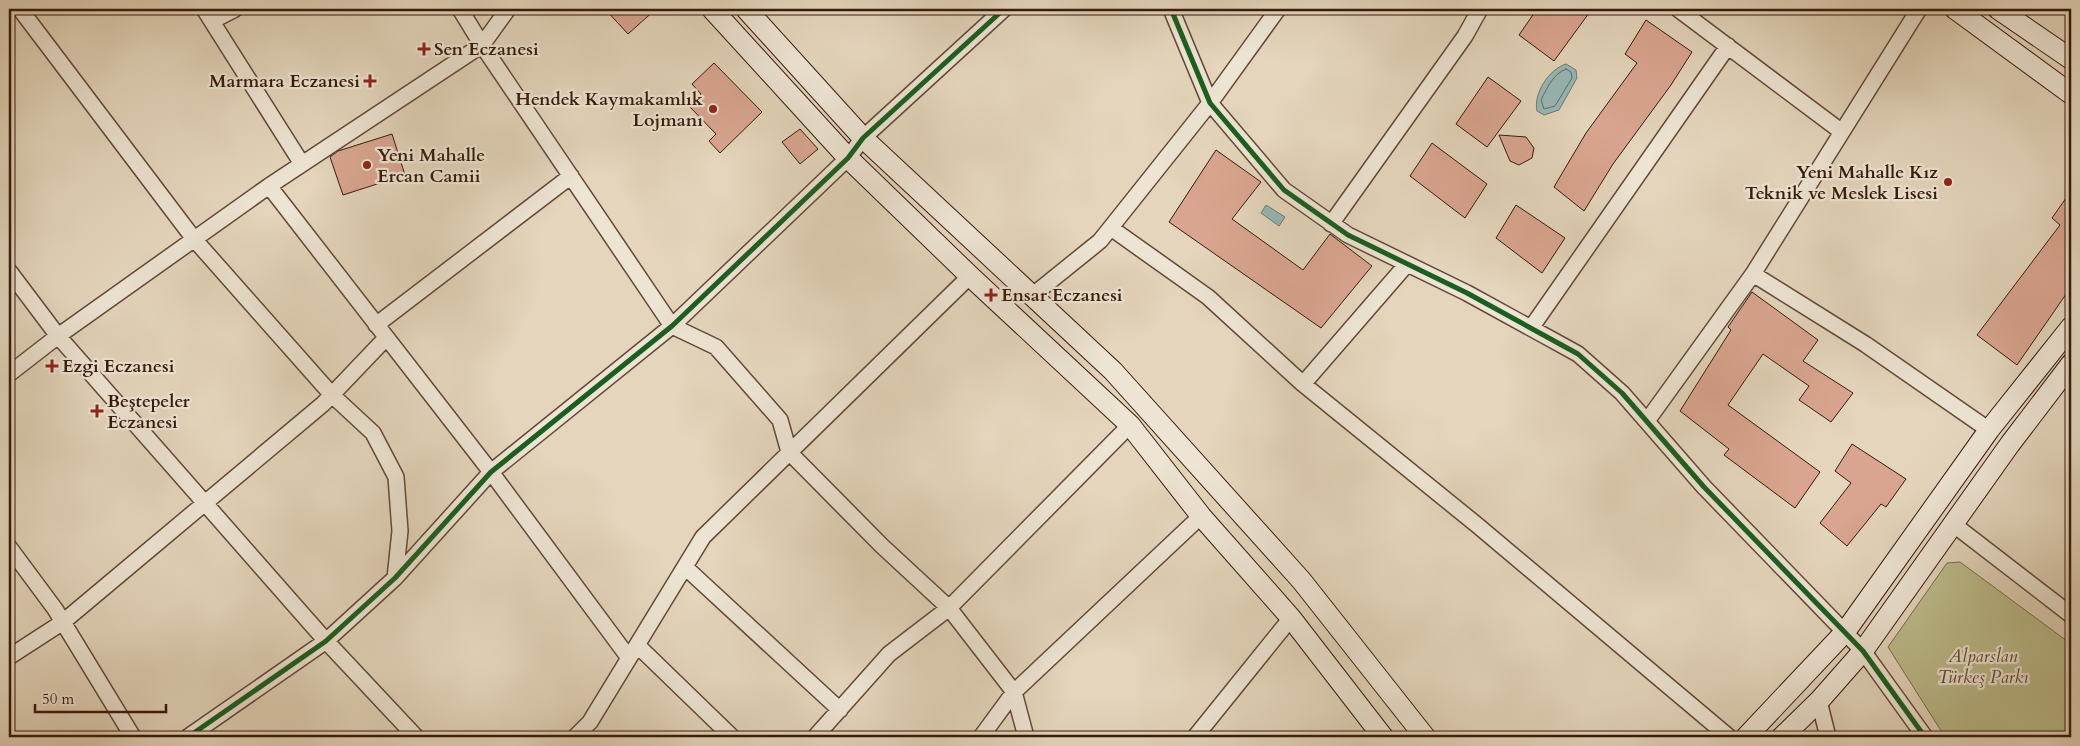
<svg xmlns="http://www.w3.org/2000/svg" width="2080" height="746" viewBox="0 0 2080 746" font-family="Cardo,serif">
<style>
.green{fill:#bcbb8b;stroke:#7a6a4b}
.water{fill:#97b8b7;stroke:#717972}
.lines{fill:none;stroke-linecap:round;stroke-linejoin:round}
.shore{stroke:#676961;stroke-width:1}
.building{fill:#d9a590;stroke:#371a0b}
.street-casing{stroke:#624937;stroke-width:18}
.secondary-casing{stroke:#371a0b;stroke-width:22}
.street{stroke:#ede4d3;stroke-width:15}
.secondary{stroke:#ede4d3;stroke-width:20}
.cycleway-casing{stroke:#ede4d3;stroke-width:8}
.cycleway{stroke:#1b5e20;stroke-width:5}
.poi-dot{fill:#8f2418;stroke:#ede4d3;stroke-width:2}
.labels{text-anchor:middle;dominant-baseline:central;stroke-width:4.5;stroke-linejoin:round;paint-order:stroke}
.poi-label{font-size:18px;font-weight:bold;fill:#371a0b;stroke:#ede4d3;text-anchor:start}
.park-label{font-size:18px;font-style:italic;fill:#5f4a31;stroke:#ede4d3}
</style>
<rect width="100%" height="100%" fill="#e4d5bc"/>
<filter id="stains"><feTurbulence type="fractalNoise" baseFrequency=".004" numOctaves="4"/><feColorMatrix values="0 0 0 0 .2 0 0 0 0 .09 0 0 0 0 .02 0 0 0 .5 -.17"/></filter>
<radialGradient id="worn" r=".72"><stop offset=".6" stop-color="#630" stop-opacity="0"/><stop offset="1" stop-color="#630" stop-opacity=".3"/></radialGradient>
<path class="green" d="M1960 562 2071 644V737H1945L1888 647 1947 563Z"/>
<path class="water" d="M1566 64 1576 70 1577 78 1559 110 1544 115 1537 111C1533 94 1549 69 1566 64Z
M1266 205 1285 217 1279 226 1261 213Z"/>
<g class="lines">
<path class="shore" d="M1566 69 1571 72 1572 78 1555 106 1544 109 1541 100C1547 88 1553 74 1566 69Z"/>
</g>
<path class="building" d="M605 9H656L628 34Z
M1537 9H1592L1554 61 1519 35Z
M1646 20 1692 52 1671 85 1613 164 1584 211 1554 187 1586 133 1637 63 1625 54Z
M714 63 762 112 720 153 709 141 716 134 689 106 701 94 692 84Z
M1488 77 1521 101 1487 147 1456 124Z
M800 129 818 149 800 164 782 142Z
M392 134 405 175 343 195 330 157 338 151Z
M1499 135 1526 137 1534 148 1532 158 1519 165 1510 161Z
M1432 143 1487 184 1465 218 1410 176Z
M1216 150 1261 182 1232 219 1303 270 1330 234 1372 266 1321 328 1169 222Z
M2071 191V287L2017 365 1977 335 2060 225 2052 218Z
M1516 205 1565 238 1542 273 1496 238Z
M1752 292 1818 340 1803 361 1853 393 1831 422 1799 400 1809 386 1763 354 1728 405 1820 472 1795 508 1724 455 1729 449 1680 411 1731 330 1728 327Z
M1852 444 1906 479 1886 507 1881 504 1847 546 1820 523 1851 483 1835 471Z"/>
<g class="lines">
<defs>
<path id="street" d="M20 9 194 239 332 395 373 433 396 477 400 531 395 578
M204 9 302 164
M460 9 482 45 672 326 716 347 780 420 789 452 882 546 949 608 1014 692 1026 737
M1171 9 1210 103 1284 190 1348 235 1467 293 1578 354 1622 393 1704 487 1863 651 1925 737
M1678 9 1842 132
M212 21 235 9
M269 186 491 472 629 658
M1331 224 1465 36 1480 9
M1111 228 1208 297 1303 384 1477 525 1729 737
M9 271 58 336 326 641 416 737
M1753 274 1919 9
M1033 295 1100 241 1210 103 1278 9
M376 325 571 176
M1531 328 1728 46
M9 374 58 336 269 186 482 45 508 9
M1303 384 1407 264
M1647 421 1753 274 1865 344 1989 430
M1953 524 2071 615
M9 547 55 609 133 737
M685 567 840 710
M637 645 732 737
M9 657 63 622 323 404 386 338
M1819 701 1828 737
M188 737 326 641 395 578 491 472 672 326 848 158 863 138 1004 9
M575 737 590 722 703 537 970 276
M815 737 889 654 949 608 1130 425
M981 737 1014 692 1201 516
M1195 737 1291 618"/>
<path id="secondary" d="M712 9 848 158 970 276 1130 425 1201 516 1291 618 1383 737
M746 9 863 138 1113 371 1301 580 1425 737
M1955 9 2071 94
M1998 9 2071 59
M1746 737 1845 632 1989 430 2071 327
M1782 737 1819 701 1863 651 2010 444 2071 364"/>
</defs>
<use href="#street" class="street-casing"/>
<use href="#secondary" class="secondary-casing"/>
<use href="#street" class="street"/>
<use href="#secondary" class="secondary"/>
<defs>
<path id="cycleway" d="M1171 9 1210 103 1284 190 1348 235 1467 293 1578 354 1622 393 1704 487 1863 651 1925 737
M188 737 326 641 395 578 491 472 672 326 848 158 863 138 1004 9"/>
</defs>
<use href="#cycleway" class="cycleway-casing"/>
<use href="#cycleway" class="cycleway"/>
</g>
<g class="poi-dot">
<path d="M421.5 41.5h5v5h5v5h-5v5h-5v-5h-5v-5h5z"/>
<path d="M367.5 73.5h5v5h5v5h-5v5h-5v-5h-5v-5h5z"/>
<circle cx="713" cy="109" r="5"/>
<circle cx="367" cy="165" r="5"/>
<circle cx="1948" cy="182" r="5"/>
<path d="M988.5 287.5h5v5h5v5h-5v5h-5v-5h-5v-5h5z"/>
<path d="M49.5 358.5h5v5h5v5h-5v5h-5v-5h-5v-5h5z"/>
<path d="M94.5 403.5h5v5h5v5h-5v5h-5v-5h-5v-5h5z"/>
</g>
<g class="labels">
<g class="poi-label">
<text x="434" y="49">Sen Eczanesi</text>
<text x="360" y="81" text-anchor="end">Marmara Eczanesi</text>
<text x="703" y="99" text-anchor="end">Hendek Kaymakamlık<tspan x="703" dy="21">Lojmanı</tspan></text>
<text x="377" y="155">Yeni Mahalle<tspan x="377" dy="21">Ercan Camii</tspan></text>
<text x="1938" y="172" text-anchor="end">Yeni Mahalle Kız<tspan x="1938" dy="21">Teknik ve Meslek Lisesi</tspan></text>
<text x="1001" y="295">Ensar Eczanesi</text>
<text x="62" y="366">Ezgi Eczanesi</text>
<text x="107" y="401">Beştepeler<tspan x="107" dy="21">Eczanesi</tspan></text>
</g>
<g class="park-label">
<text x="1983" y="656">Alparslan<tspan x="1983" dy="21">Türkeş Parkı</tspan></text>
</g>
</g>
<rect width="2080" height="746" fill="none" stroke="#e4d5bc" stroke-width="30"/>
<rect x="10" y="10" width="2060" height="726" fill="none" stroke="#371a0b" stroke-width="2.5"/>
<rect x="15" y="15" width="2050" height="716" fill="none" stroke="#371a0b"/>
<path d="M35 704v8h131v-8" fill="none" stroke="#371a0b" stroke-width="2.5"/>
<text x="42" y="704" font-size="15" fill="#371a0b" stroke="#ede4d3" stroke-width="4" paint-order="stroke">50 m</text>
<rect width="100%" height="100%" filter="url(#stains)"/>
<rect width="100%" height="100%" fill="url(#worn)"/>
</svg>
